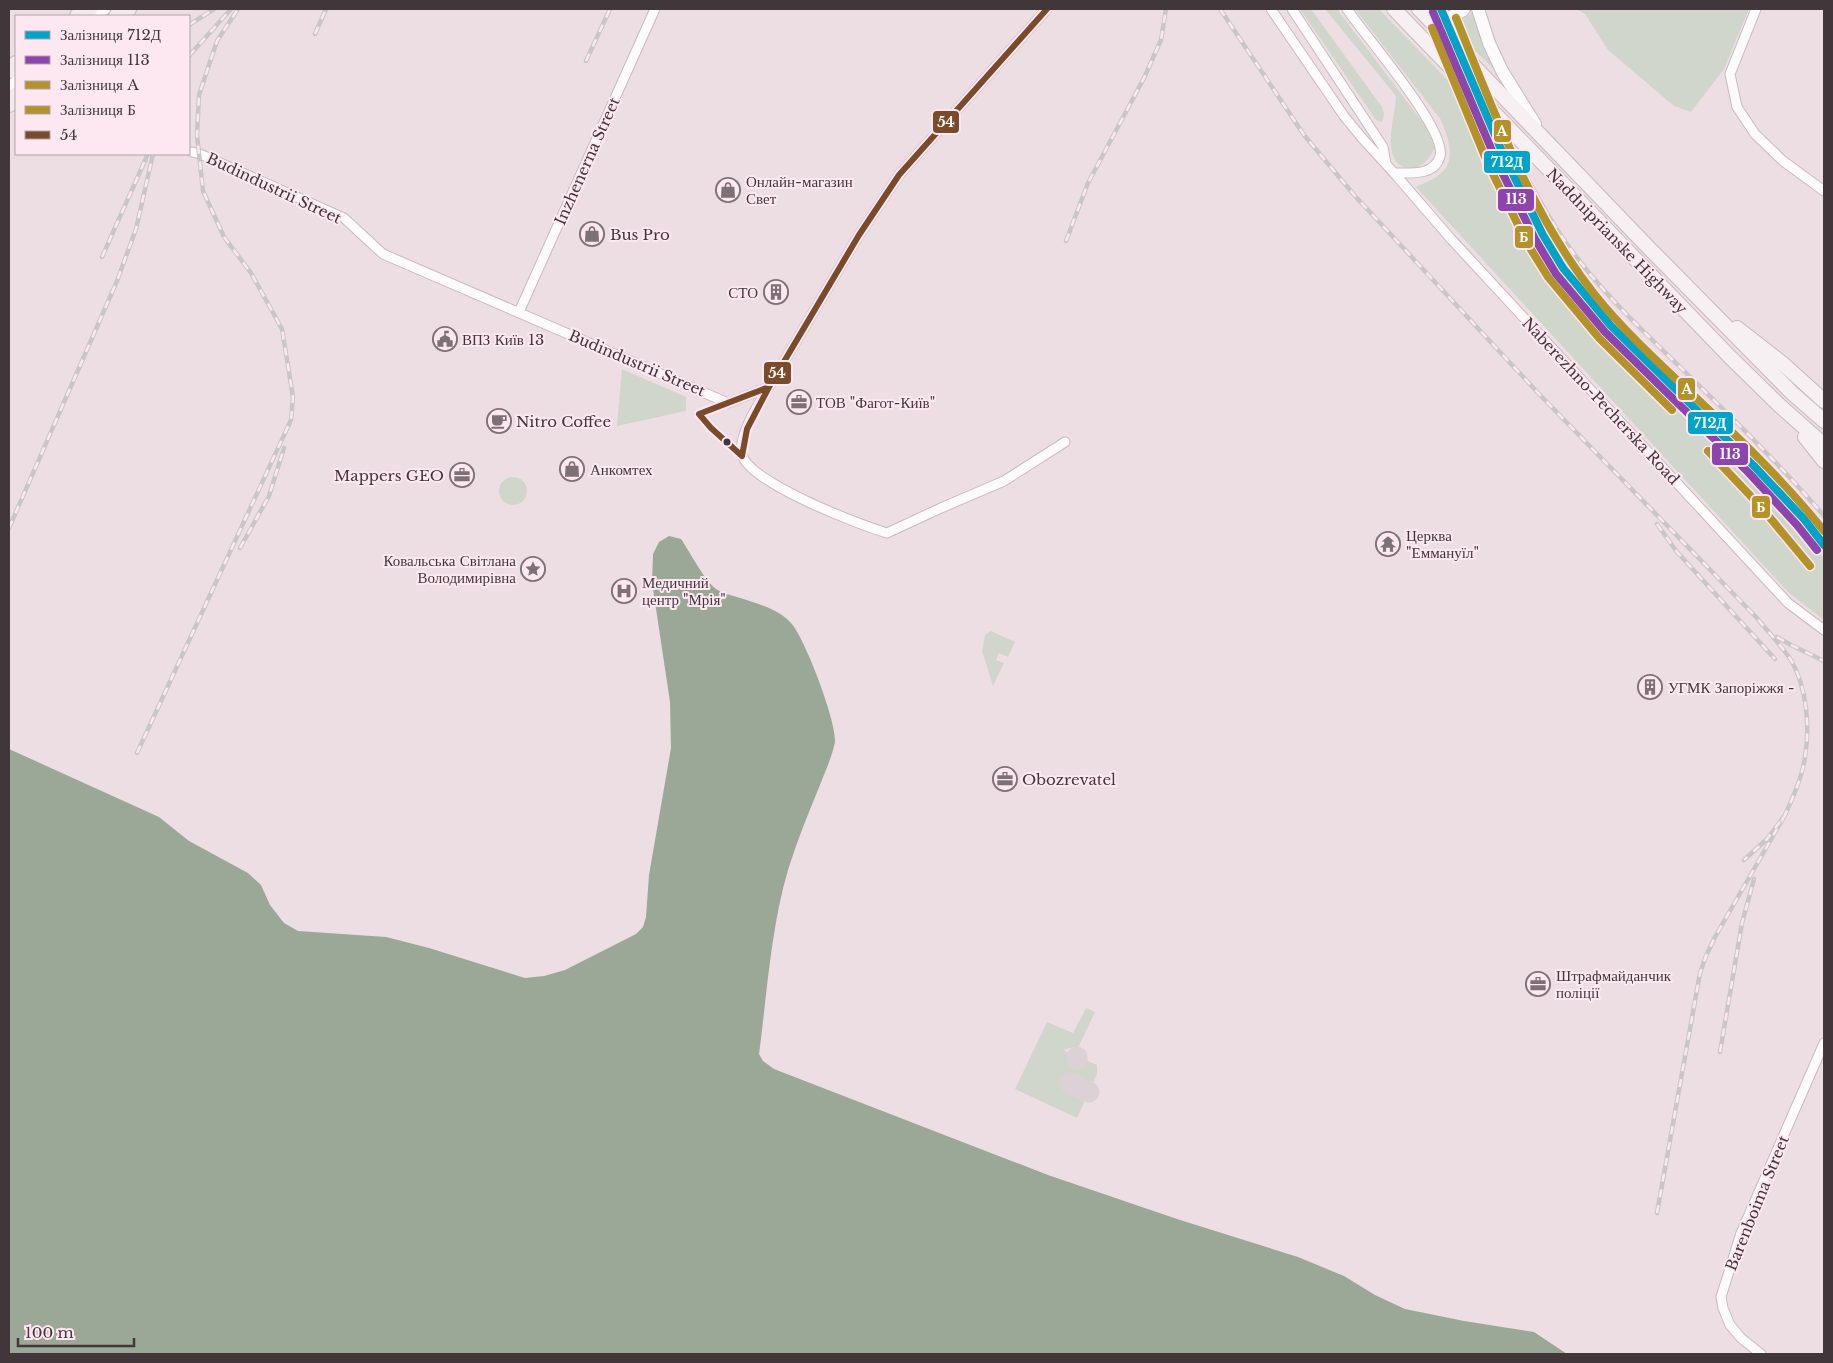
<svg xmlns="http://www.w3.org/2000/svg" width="1833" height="1363" viewBox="0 0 1833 1363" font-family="'Libre Baskerville',serif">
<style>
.green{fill:#d1d6cc}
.water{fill:#9ba897}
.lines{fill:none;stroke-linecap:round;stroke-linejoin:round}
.taxiway{stroke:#dcd2d6;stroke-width:21}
.street-casing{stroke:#c7bbc0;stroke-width:11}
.secondary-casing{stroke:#c7bbc0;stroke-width:14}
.primary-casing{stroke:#c7b9bf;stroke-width:16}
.highway-casing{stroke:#c7b9bf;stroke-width:18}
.street{stroke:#fcfafb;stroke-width:9}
.secondary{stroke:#fcfafb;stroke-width:12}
.primary{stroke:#f6f0f2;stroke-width:14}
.highway{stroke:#f3eaed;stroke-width:16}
.rail-casing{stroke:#cac6c8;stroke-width:4.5}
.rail{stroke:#fde7f0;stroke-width:2.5;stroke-dasharray:8;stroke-linecap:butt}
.bus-1-casing{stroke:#fde7f0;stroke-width:10}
.bus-1{stroke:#7a4b2a;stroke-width:6}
.rail-1-casing{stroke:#fde7f0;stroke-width:11}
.rail-2-casing{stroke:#fde7f0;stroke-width:11}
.rail-3-casing{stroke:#fde7f0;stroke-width:11}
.rail-4-casing{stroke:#fde7f0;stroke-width:11}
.rail-1{stroke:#03a3c7;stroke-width:8}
.rail-2{stroke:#8e44ad;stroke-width:8}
.rail-3{stroke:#b3922a;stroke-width:8}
.rail-4{stroke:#b3922a;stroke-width:8}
.bus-dot{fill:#41373b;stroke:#fde7f0;stroke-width:2}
.labels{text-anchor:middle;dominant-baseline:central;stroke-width:4;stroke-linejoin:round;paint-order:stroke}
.street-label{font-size:15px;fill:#41373b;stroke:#fde7f0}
.poi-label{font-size:15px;fill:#41373b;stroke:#fde7f0;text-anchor:start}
.line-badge{stroke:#fde7f0;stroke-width:2}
.badge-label{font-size:14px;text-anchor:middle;font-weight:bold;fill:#fff}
</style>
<rect width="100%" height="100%" fill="#eddee4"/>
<path class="green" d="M1300 9H1311L1382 107 1384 114 1382 122 1376 120Z
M1325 9H1337L1427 128 1435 148C1429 159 1422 169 1409 168 1378 165 1396 114 1396 96Z
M1355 9H1379L1461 94 1491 159 1495 157 1523 218 1555 272 1581 306 1615 342 1738 460 1779 504 1824 558V620L1789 593 1416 187C1455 172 1456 157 1441 120Z
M1474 9 1498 73 1446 23C1459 23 1466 20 1474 9Z
M1576 9H1749L1724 69 1691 112 1674 106 1608 50 1585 14Z
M622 369 686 397V411L617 426Z
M499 491a14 14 0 1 1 28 0a14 14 0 1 1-28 0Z
M991 631 1015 642 1008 657 999 653 996 660 1004 663 993 686 982 651 985 635Z
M1086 1008 1095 1012 1078 1048 1074 1047 1063 1050 1097 1065V1074L1077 1118 1015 1089 1047 1022 1073 1033Z"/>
<path class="water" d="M669 536 681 539C690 552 704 580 716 589 722 593 730 595 737 597 755 603 778 608 791 623 805 638 837 723 835 742 832 757 825 772 820 785 808 814 797 841 788 870 771 927 767 994 759 1054L763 1061 774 1069 1048 1175 1177 1219 1298 1257 1344 1276 1375 1295 1405 1309 1464 1321 1534 1332 1567 1354H9V749L159 817 189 841 248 873 261 885 270 905 284 923 298 931 386 937 429 948 525 978 544 976 565 970 636 934 643 927 646 917 649 875 671 748 670 702 652 582 653 554 659 542Z"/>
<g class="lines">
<path class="taxiway" d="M1077 1059V1057
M1070 1083 1089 1092"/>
<defs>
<path id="street" d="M1271 9 1344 116 1362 138 1394 173 1451 239 1788 603 1824 630
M1292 9 1383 147 1386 163
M1347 9C1364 35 1447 129 1440 156 1435 176 1410 173 1394 173
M1756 9 1730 74 1737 107 1755 134 1783 161 1824 191
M96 16 106 9
M9 87 16 80
M192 152 200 154 344 218 383 254 728 403 769 387 859 235 899 175 1047 9
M519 312 655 9
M769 387C759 403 738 435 742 454 747 482 860 525 887 533L941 508 1004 481 1065 442
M1761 1354 1741 1338 1730 1325 1723 1308 1721 1297 1741 1233 1824 1043"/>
<path id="secondary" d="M1426 9 1449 18 1462 11 1464 9
M1478 9 1489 43 1502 71 1535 124"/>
<path id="primary" d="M1394 9 1729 356 1779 405 1824 445
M1419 9 1647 246 1791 392 1824 421
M1737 328 1782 363 1824 401
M1805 437 1824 461"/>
<path id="highway" d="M78 16 89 9
M117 16 128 9
M9 70 16 64
M9 104 16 96"/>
</defs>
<use href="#street" class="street-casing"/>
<use href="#secondary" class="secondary-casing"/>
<use href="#primary" class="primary-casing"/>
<use href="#highway" class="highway-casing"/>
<use href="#street" class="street"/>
<use href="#secondary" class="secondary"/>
<use href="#primary" class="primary"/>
<use href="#highway" class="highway"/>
<defs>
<path id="rail" d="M1220 9 1304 135 1355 196 1540 395 1757 618C1768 632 1781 645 1791 660 1807 688 1810 726 1805 757 1802 778 1793 797 1785 815
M189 25 214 9
M315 34 326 9
M189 56 231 9
M586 61 610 9
M1513 152C1533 188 1552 226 1578 259 1608 298 1644 332 1679 366 1729 415 1779 463 1824 516
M1500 158C1518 197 1535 237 1560 272 1604 335 1664 386 1720 439
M1066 241 1088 183 1144 78 1161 40 1166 9
M102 257 147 156
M1657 524 1677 552 1775 659
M9 528 117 281 136 229 153 154
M240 548 269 496 284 448
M1777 637 1791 645 1824 661
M137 753 291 420 293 397 282 329 251 273 224 237 203 191 197 135 199 95 217 41 238 9
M1720 1052 1742 923 1754 879
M1657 1213 1700 973 1706 956 1715 937 1785 815 1767 839 1744 860"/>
</defs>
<use href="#rail" class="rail-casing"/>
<use href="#rail" class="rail"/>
<defs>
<path id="bus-1" d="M742 456 711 428 699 414 769 387 859 235 899 175 1047 9
M742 456 747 429 769 387"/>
</defs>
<use href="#bus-1" class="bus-1-casing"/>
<use href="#bus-1" class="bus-1"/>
<defs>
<path id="rail-1" d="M1441 9 1504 156 1543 235 1563 268 1611 326 1754 466 1804 519 1824 545"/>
<path id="rail-2" d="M1433 12 1496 160 1535 239 1556 274 1605 332 1748 472 1797 525 1817 550"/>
<path id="rail-3" d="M1456 18C1495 114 1530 213 1595 295 1624 331 1659 363 1693 395 1739 438 1785 482 1824 531"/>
<path id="rail-4" d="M1432 28 1488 164 1527 243 1548 277 1599 338 1672 410
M1708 451 1761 507 1810 566"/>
</defs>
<use href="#rail-1" class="rail-1-casing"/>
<use href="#rail-2" class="rail-2-casing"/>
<use href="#rail-3" class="rail-3-casing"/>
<use href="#rail-4" class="rail-4-casing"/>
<use href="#rail-1" class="rail-1"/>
<use href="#rail-2" class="rail-2"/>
<use href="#rail-3" class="rail-3"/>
<use href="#rail-4" class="rail-4"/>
</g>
<defs>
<symbol id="shop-ring" viewBox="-11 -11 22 22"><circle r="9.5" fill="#fde7f0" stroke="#7d7176" stroke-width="1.5"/><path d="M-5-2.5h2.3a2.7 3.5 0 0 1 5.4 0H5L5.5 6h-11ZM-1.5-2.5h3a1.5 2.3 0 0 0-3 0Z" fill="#7d7176"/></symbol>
<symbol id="building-ring" viewBox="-11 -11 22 22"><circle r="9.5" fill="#fde7f0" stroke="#7d7176" stroke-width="1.5"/><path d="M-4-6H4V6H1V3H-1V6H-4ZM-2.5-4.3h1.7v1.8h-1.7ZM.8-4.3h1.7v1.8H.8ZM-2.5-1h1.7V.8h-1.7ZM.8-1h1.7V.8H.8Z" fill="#7d7176"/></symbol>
<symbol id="civic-ring" viewBox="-11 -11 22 22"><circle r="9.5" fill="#fde7f0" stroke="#7d7176" stroke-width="1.5"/><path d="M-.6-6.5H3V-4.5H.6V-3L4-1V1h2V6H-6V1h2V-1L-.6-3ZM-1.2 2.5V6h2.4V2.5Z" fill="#7d7176"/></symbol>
<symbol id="office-ring" viewBox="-11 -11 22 22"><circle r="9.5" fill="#fde7f0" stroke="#7d7176" stroke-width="1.5"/><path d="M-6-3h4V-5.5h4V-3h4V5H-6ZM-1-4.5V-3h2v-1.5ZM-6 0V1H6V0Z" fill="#7d7176"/></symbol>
<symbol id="cafe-ring" viewBox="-11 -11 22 22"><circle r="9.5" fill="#fde7f0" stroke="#7d7176" stroke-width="1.5"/><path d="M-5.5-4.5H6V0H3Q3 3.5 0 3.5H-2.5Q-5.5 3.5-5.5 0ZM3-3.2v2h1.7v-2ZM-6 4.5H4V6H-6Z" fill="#7d7176"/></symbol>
<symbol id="temple-ring" viewBox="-11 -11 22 22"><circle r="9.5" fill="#fde7f0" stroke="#7d7176" stroke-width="1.5"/><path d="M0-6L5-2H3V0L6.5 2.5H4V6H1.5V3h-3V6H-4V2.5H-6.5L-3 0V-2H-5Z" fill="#7d7176"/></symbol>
<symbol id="sight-ring" viewBox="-11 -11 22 22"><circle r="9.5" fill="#fde7f0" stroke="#7d7176" stroke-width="1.5"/><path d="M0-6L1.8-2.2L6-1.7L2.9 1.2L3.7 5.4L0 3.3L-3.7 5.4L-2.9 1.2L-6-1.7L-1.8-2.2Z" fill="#7d7176"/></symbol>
<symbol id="hospital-ring" viewBox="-11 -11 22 22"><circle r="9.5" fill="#fde7f0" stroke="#7d7176" stroke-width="1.5"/><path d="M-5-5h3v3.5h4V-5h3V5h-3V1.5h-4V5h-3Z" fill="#7d7176"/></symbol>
</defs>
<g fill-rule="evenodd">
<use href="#shop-ring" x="714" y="176" width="28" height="28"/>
<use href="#shop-ring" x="578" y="220" width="28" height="28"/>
<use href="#building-ring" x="762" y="278" width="28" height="28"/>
<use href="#civic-ring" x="431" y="325" width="28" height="28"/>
<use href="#office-ring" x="785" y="388" width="28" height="28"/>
<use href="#cafe-ring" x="485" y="407" width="28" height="28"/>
<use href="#shop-ring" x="558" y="455" width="28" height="28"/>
<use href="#office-ring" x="448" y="461" width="28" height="28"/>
<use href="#temple-ring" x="1374" y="530" width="28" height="28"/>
<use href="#sight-ring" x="519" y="555" width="28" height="28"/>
<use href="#hospital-ring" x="610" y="577" width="28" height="28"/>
<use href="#building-ring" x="1636" y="673" width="28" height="28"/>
<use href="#office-ring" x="991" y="765" width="28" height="28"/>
<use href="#office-ring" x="1524" y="970" width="28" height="28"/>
</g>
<circle class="bus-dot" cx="727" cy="442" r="4.5"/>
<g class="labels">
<g class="street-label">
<text transform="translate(587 161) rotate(-66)">Inzhenerna Street</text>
<text transform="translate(274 188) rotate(25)">Budindustrii Street</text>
<text transform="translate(1617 241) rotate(46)">Naddniprianske Highway</text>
<text transform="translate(637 363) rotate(23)">Budindustrii Street</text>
<text transform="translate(1601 401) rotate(47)">Naberezhno-Pecherska Road</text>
<text transform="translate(1757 1203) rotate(-68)">Barenboima Street</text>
</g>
<g class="poi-label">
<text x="746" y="181">Онлайн-магазин<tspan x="746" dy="17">Свет</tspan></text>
<text x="610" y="234">Bus Pro</text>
<text x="758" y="292" text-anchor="end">СТО</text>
<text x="462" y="339">ВПЗ Київ 13</text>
<text x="816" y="402">ТОВ "Фагот-Київ"</text>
<text x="516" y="421">Nitro Coffee</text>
<text x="590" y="469">Анкомтех</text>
<text x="444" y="475" text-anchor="end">Mappers GEO</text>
<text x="1406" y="535">Церква<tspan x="1406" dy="17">"Еммануїл"</tspan></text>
<text x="516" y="560" text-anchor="end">Ковальська Світлана<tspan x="516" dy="17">Володимирівна</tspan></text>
<text x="642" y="582">Медичний<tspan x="642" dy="17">центр "Мрія"</tspan></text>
<text x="1668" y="687">УГМК Запоріжжя -</text>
<text x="1022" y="779">Obozrevatel</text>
<text x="1556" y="975">Штрафмайданчик<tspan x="1556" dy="17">поліції</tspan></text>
</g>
</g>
<g class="line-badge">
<rect x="932" y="110" width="28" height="24" rx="5" fill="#7a4b2a"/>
<rect x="1493" y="119" width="19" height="24" rx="5" fill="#b3922a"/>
<rect x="1483" y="150" width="48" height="24" rx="5" fill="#03a3c7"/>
<rect x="1497" y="188" width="38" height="24" rx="5" fill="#8e44ad"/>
<rect x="1514" y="225" width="20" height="24" rx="5" fill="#b3922a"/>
<rect x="763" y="361" width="29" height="24" rx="5" fill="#7a4b2a"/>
<rect x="1677" y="377" width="19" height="24" rx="5" fill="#b3922a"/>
<rect x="1687" y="411" width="47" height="24" rx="5" fill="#03a3c7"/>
<rect x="1711" y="442" width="38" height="24" rx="5" fill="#8e44ad"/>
<rect x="1751" y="495" width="20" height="24" rx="5" fill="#b3922a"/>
</g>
<g class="badge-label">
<text x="946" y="127">54</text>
<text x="1502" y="136">A</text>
<text x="1507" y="167">712Д</text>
<text x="1516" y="204">113</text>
<text x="1524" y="242">Б</text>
<text x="777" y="378">54</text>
<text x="1687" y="394">A</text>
<text x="1710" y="428">712Д</text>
<text x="1730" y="459">113</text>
<text x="1761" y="512">Б</text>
</g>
<rect width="1833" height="1363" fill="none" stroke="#41373b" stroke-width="20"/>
<rect x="15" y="15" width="175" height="140" fill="#fde7f0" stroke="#b2a1a8"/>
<rect x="25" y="31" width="25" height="8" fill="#03a3c7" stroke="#b2a1a8"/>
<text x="60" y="40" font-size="15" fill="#41373b">Залізниця 712Д</text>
<rect x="25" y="56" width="25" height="8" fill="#8e44ad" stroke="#b2a1a8"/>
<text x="60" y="65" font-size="15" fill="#41373b">Залізниця 113</text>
<rect x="25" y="81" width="25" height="8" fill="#b3922a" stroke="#b2a1a8"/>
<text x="60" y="90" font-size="15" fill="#41373b">Залізниця A</text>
<rect x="25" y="106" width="25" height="8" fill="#b3922a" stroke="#b2a1a8"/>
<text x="60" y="115" font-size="15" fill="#41373b">Залізниця Б</text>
<rect x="25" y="131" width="25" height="8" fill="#7a4b2a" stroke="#b2a1a8"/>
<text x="60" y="140" font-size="15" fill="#41373b">54</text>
<path d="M18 1338v8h116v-8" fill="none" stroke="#41373b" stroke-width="2.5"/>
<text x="25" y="1338" font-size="15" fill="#41373b" stroke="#fde7f0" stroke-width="4" paint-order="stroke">100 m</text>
</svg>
